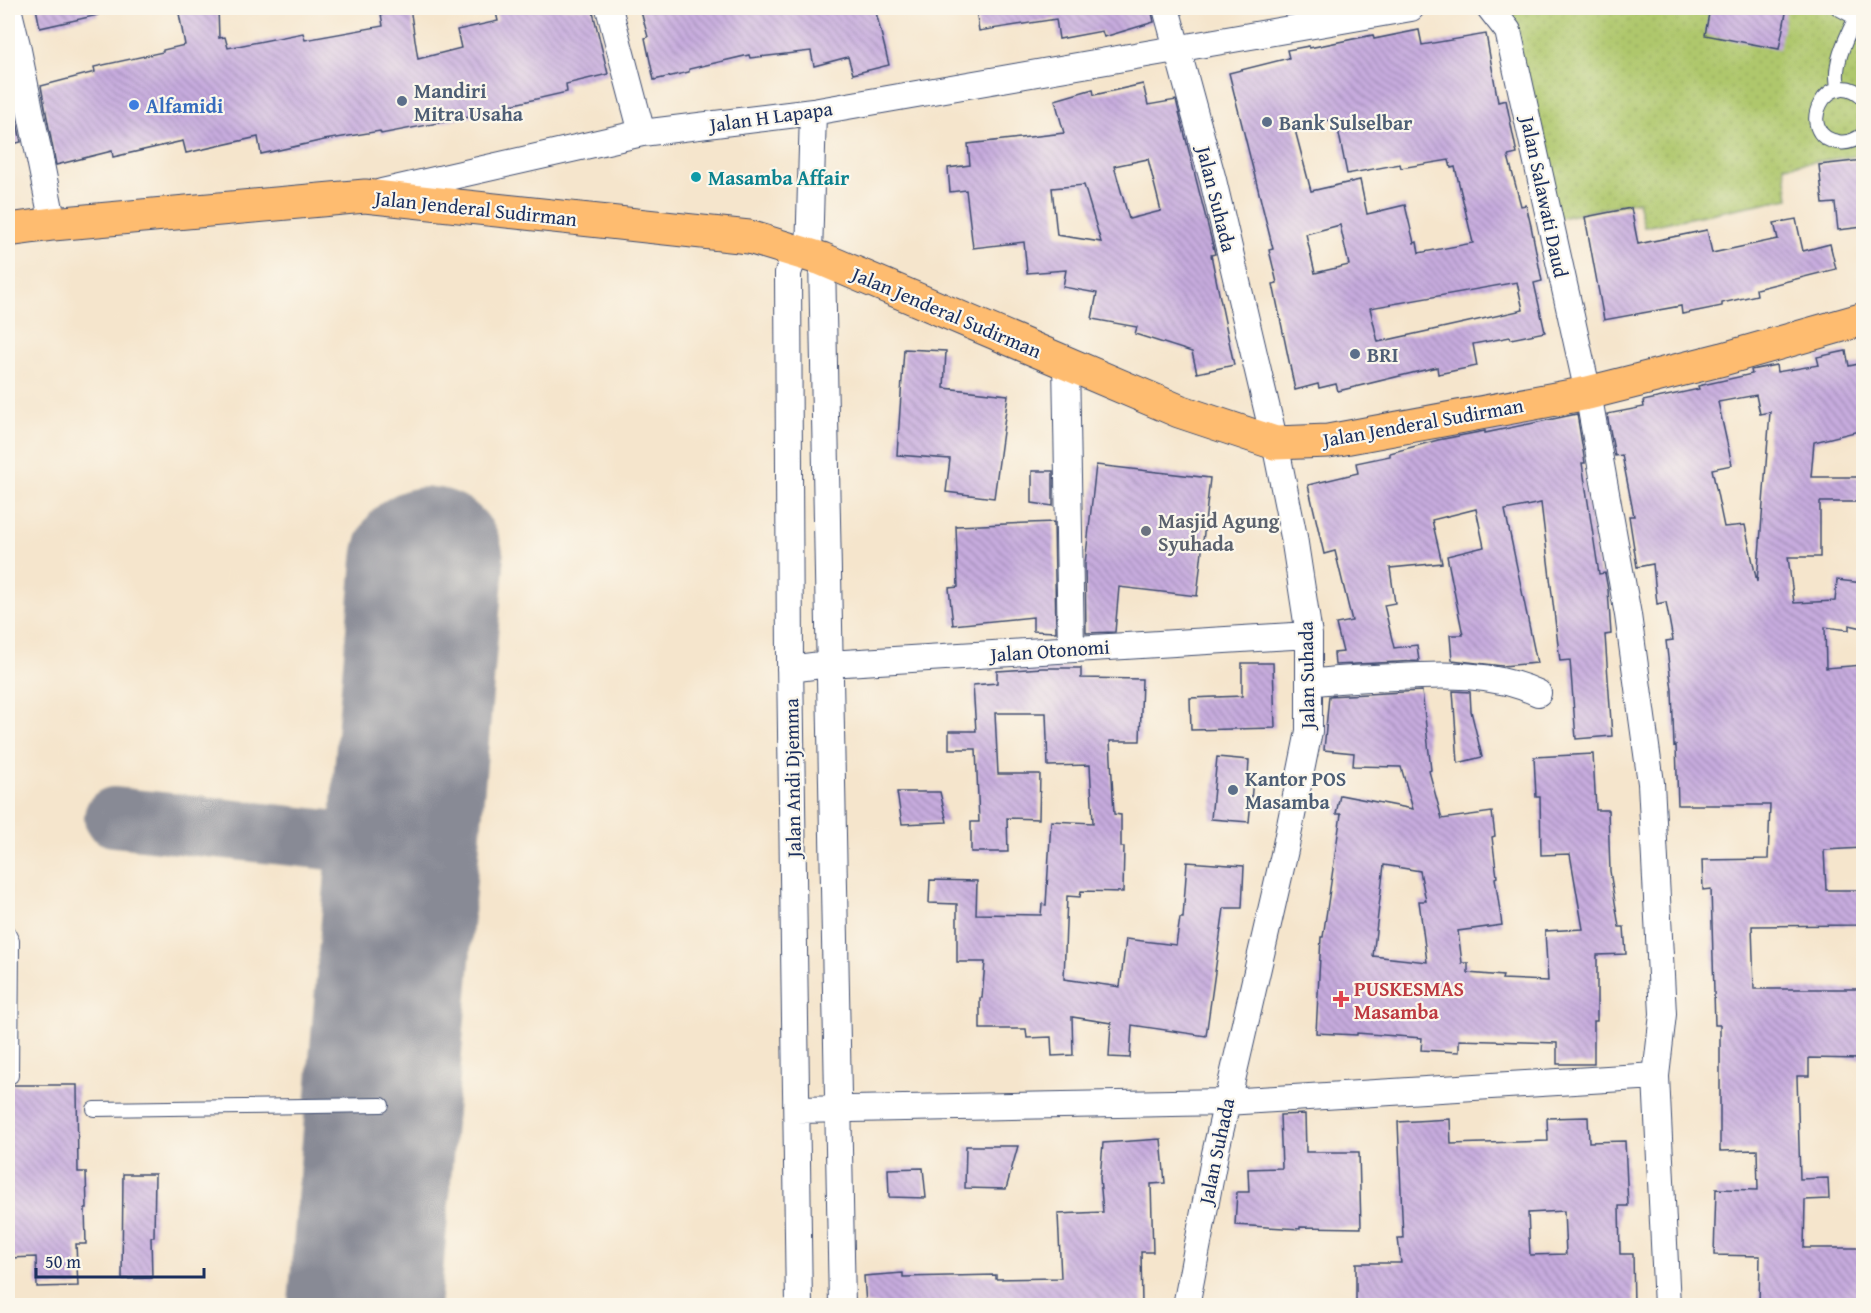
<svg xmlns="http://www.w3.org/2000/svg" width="1871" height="1313" viewBox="0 0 1871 1313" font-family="'Gentium Book Plus',serif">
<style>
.park{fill:url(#park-dots);stroke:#657b65;stroke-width:1.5}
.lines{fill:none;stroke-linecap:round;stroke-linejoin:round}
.taxiway{stroke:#888a95;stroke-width:60}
.runway{stroke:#888a95;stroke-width:152}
.building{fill:url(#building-back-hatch);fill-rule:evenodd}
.service-casing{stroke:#3c4a6e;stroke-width:16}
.minor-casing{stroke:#3c4a6e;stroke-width:28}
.trunk-casing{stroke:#3c4a6e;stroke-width:35}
.service{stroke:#fff;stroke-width:14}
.minor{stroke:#fff;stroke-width:26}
.trunk{stroke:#febc70;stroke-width:33}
.service-dot{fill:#5c6f8a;stroke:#fbf7ec;stroke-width:2}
.shop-dot{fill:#3f7fe0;stroke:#fbf7ec;stroke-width:2}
.culture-dot{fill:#0f9aa8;stroke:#fbf7ec;stroke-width:2}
.worship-dot{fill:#6b7280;stroke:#fbf7ec;stroke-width:2}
.health-dot{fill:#e0444e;stroke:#fbf7ec;stroke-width:2}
.labels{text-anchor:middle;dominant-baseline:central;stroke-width:4.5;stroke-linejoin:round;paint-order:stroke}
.service-label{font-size:20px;font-weight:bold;fill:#4e5e75;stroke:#fbf7ec;text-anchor:start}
.shop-label{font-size:20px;font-weight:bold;fill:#366cbe;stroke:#fbf7ec;text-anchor:start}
.street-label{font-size:20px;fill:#1b2f5e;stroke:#fbf7ec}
.culture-label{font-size:20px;font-weight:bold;fill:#0d838f;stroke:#fbf7ec;text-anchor:start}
.worship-label{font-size:20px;font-weight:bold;fill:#5b616d;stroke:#fbf7ec;text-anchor:start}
.health-label{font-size:20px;font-weight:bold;fill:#be3a42;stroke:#fbf7ec;text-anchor:start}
</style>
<defs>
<pattern id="park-dots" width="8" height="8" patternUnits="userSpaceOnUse" patternTransform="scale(1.5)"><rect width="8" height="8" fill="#afc76c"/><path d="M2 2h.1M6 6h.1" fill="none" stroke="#96ab60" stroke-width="1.8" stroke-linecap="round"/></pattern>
<pattern id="building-back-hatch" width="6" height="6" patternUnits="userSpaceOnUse" patternTransform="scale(1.5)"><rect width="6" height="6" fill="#c7acde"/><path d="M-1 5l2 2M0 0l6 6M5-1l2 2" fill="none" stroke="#a18cb7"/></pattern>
</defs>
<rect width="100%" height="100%" fill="#fbf7ec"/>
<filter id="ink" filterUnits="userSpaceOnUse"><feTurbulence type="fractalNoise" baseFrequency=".0167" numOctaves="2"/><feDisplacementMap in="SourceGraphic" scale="12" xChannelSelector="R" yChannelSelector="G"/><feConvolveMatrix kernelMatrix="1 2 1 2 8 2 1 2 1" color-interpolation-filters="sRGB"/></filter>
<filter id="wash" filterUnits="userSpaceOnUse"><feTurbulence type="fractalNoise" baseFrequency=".008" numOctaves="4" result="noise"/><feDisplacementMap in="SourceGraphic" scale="24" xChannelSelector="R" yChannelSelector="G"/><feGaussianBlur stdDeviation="1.35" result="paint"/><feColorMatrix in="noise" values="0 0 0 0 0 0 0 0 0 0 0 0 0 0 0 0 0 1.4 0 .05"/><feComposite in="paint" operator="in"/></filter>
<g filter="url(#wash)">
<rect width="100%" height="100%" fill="#f5e5cc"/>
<path class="park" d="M1506 8H1863V155L1784 166 1789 198 1644 227 1638 201 1555 219Z"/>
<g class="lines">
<path class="taxiway" d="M114 817 404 848"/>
<path class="runway" d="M364 1306 428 563"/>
</g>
<g id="blocks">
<path class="building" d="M36 8H98V15L40 28Z
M178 8H218L219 38 225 37 228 48 303 33 305 40 383 26 380 8H410L418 59 461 48 457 30 498 21 495 8H592L608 74 566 84 567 92 510 105 511 109 381 134 380 131 324 140 261 154 258 137 186 153 183 141 113 157 112 151 56 165 41 86 95 72 94 67 163 52V50L185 45Z
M640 8H875L889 65 853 74 848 57 814 66 811 51 750 58 749 55 689 69V72L654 80 645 38 648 37Z
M976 8H1151L1154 22 1104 37 1102 31 1059 39 1056 19 979 31Z
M1710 8H1787L1779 49 1705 35Z
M1419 30 1422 45 1486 34 1498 102 1506 100 1510 120 1517 154 1508 156 1521 206 1526 205 1531 226 1542 281 1534 283 1545 332 1511 339 1510 337 1473 344 1477 366 1438 374 1437 367 1338 391 1336 384 1319 388 1318 384 1295 390 1273 284 1277 283 1269 250 1273 249 1229 73 1289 58 1287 50 1309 46V48L1373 35 1374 39ZM1336 119 1347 174 1400 164 1401 168 1449 160 1451 168 1455 167 1473 243 1419 253 1417 242 1414 243 1405 205 1367 214 1360 180 1311 191 1294 126ZM1340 225 1349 265 1315 273 1306 234ZM1517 282 1523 310 1378 342 1370 308Z
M1143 84 1148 105 1176 100 1215 254 1211 255 1234 365 1197 373 1192 352 1135 334 1137 327 1092 319 1097 293 1063 287 1066 270 1027 273 1024 242 973 248 966 190 950 192 948 168 970 165 968 144 1064 133 1055 100 1093 89 1094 95ZM1148 159 1161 211 1129 219 1114 166ZM1084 185 1101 242 1057 235 1052 188Z
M11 93 21 142 8 145V94Z
M1863 160V227L1838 230 1835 203 1823 204 1819 165Z
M1631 208 1638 244 1707 230 1712 253 1778 239 1774 223 1796 219 1803 251 1830 244 1836 269 1756 289 1757 295 1722 303V306L1682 314 1681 306 1604 320 1585 217Z
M904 349 946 351 944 388 1008 395 994 498 946 492 950 459 897 455Z
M1846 351 1849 366 1863 363V430L1814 442 1811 477H1863V502H1820V557H1788L1794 603 1835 601 1837 580 1863 583V628L1849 625V630L1825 627 1826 668 1863 665V848L1824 850 1826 890H1863V925L1752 926 1754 989H1863V1059L1809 1058V1076H1797L1800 1179 1828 1178 1829 1199 1805 1200 1804 1248H1863V1305H1759L1760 1256 1714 1255 1716 1189 1758 1190 1757 1150 1720 1151V1025H1715L1711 889 1703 890 1702 860 1768 859 1770 805H1678L1676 745 1674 746 1672 690 1666 641 1673 640 1666 602 1657 604 1653 564 1637 567 1629 516H1634L1622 455 1615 456 1607 414 1644 407 1643 401 1699 389 1698 386 1752 374 1751 370 1776 365 1777 372 1819 365 1817 357ZM1756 395 1760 414 1770 412 1757 582 1745 525 1724 527 1712 469 1732 465 1718 402Z
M1577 414 1585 463H1582L1599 574 1605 573 1608 590 1611 634 1605 635 1612 736 1576 739 1570 660 1560 661 1541 503 1505 510 1537 663 1502 666 1452 660 1450 635H1463L1447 556 1484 547 1476 509 1432 520 1442 563 1390 568 1395 603 1384 605 1394 648 1417 645 1419 661 1335 665 1334 653 1343 652 1336 624 1352 621 1335 551 1324 554 1308 485 1358 473 1356 463 1390 456V453L1438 440 1485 431V433Z
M1096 465 1210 478 1197 596 1119 587 1115 632 1086 633 1085 564Z
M1032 471H1053V506L1032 503Z
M1054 522 1056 632 1033 631V617L953 625 949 588 958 587 956 526Z
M1242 663H1273L1275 728 1191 730 1190 698 1242 696Z
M1042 668H1081V678L1142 679 1140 741H1110L1114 814 1121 815V847H1124L1123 892 1081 891 1080 897 1067 896 1064 979 1120 987 1126 939 1176 945 1180 918H1183L1187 862 1244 866 1242 908H1224L1206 1036 1132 1025 1130 1058 1109 1057 1111 1023 1072 1017 1073 1055 1052 1056 1051 1037 1027 1038 1026 1029H980V998H982L985 962H957V904L929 903 930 880 977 881 976 914 1041 915 1042 904 1046 905 1051 821 1093 823 1090 765 1048 766 1046 713H995L998 774H1040L1039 819 1007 818 1008 852H971V822H979L976 749H949V731H976L973 685 997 683V671Z
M1422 691 1431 770 1429 771 1442 819 1492 812 1495 836 1492 837 1497 877 1495 878 1502 925 1458 931 1462 963H1468V973L1503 976 1502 979 1548 981 1545 931 1583 929 1570 854 1541 855 1540 797H1536L1534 757 1593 754 1596 810H1608L1610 871 1619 927H1624L1626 954 1597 955V1021H1594V1064H1557V1043L1459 1040V1052L1421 1050 1422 1038 1357 1033V1035L1316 1033 1321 937H1323L1341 814H1336L1340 795 1413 809 1401 767 1353 766 1354 753 1324 750 1329 696ZM1384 865 1420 871 1426 901H1419L1427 962 1373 956Z
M1453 691 1470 692 1471 711 1482 757 1458 763Z
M1217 757 1249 760 1248 778 1253 779 1249 822 1211 819Z
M897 792H940L947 822 902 824Z
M8 1085H77L78 1172H86L87 1208H85L86 1244H76L78 1286 37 1287 36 1257 8 1258Z
M1305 1114 1306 1152H1359L1361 1228 1300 1227V1229L1235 1225 1237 1192H1249L1248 1169 1282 1168 1280 1115Z
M1588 1117 1589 1142 1625 1141 1628 1206H1619L1620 1254H1633L1634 1305H1412V1304H1356V1263H1401L1398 1238H1403L1398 1122 1450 1119 1451 1144 1548 1141 1547 1118ZM1564 1211 1566 1254 1530 1255 1528 1213Z
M1161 1139 1165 1183 1151 1184 1153 1252H1141L1142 1305H866L864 1276 903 1273V1277L996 1275V1279L1061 1278 1058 1214 1103 1212 1100 1178 1103 1143Z
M966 1146H1018L1006 1189 965 1188Z
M923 1168 926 1198 889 1197 888 1169Z
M123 1174H155L154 1237H151L152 1278 122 1279Z"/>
</g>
</g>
<g filter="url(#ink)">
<use href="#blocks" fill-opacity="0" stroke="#3c4a6e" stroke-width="1.5"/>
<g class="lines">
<defs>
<path id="service" d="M1838 8 1849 14H1864
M1839 89C1831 67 1847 36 1857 15
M1864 98C1828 62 1792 135 1838 142 1848 144 1856 140 1864 134
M8 933 12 941 11 1076
M94 1109 382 1105"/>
<path id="minor" d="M8 8 17 45 53 224
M609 8 642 133
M1166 8 1213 180 1275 443 1294 537 1309 635V731L1285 850 1215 1154 1186 1306
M1490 8 1508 31 1588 393 1628 615 1651 783 1663 1014 1656 1076 1667 1306
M382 192 642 133 813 112 1411 8
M796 251 788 273 790 660 799 1306
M809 255 813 112
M822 259 842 1306
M1066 362 1071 649
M790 669 828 664 1309 635
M1309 683C1338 679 1367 678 1397 677 1444 674 1495 673 1538 693
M797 1110 1226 1102 1656 1076"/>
<path id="trunk" d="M8 230 53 224 365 196 749 237 822 259 1179 411 1275 443 1328 441 1588 393 1723 359 1864 319"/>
</defs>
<use href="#service" class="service-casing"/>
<use href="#minor" class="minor-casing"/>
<use href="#trunk" class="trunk-casing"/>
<use href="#service" class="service"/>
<use href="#minor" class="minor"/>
<use href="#trunk" class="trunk"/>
</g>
</g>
<g class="service-dot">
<circle cx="402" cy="101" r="6"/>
<circle cx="1267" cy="122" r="6"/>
<circle cx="1355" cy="354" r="6"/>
<circle cx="1233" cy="790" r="6"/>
</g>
<circle class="shop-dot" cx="134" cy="105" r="6"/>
<circle class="culture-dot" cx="696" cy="177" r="6"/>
<circle class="worship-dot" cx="1146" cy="531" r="6"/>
<path class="health-dot" d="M1338 990h6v6h6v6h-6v6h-6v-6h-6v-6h6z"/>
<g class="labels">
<g class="service-label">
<text x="414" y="90">Mandiri<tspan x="414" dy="23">Mitra Usaha</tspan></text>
<text x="1279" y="122">Bank Sulselbar</text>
<text x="1367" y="354">BRI</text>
<text x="1245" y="778">Kantor POS<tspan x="1245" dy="23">Masamba</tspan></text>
</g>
<g class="shop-label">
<text x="146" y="105">Alfamidi</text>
</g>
<g class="street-label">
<text transform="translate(771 116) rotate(-8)">Jalan H Lapapa</text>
<text transform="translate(1545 197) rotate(78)">Jalan Salawati Daud</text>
<text transform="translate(1217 199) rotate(76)">Jalan Suhada</text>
<text transform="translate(476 208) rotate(6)">Jalan Jenderal Sudirman</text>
<text transform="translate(947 312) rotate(23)">Jalan Jenderal Sudirman</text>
<text transform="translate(1423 422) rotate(-10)">Jalan Jenderal Sudirman</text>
<text transform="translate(1050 650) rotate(-4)">Jalan Otonomi</text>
<text transform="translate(1306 675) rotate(-91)">Jalan Suhada</text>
<text transform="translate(792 778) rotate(-91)">Jalan Andi Djemma</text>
<text transform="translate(1216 1151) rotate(-78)">Jalan Suhada</text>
</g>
<g class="culture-label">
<text x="708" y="177">Masamba Affair</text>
</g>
<g class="worship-label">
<text x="1158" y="520">Masjid Agung<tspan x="1158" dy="23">Syuhada</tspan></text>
</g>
<g class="health-label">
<text x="1354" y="988">PUSKESMAS<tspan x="1354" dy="23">Masamba</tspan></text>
</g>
</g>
<rect width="1871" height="1313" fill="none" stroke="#fbf7ec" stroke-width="30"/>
<path d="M36 1268v9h168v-9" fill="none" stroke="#1b2f5e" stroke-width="3"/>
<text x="45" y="1268" font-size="18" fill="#1b2f5e" stroke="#fbf7ec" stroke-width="4.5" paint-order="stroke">50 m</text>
</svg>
